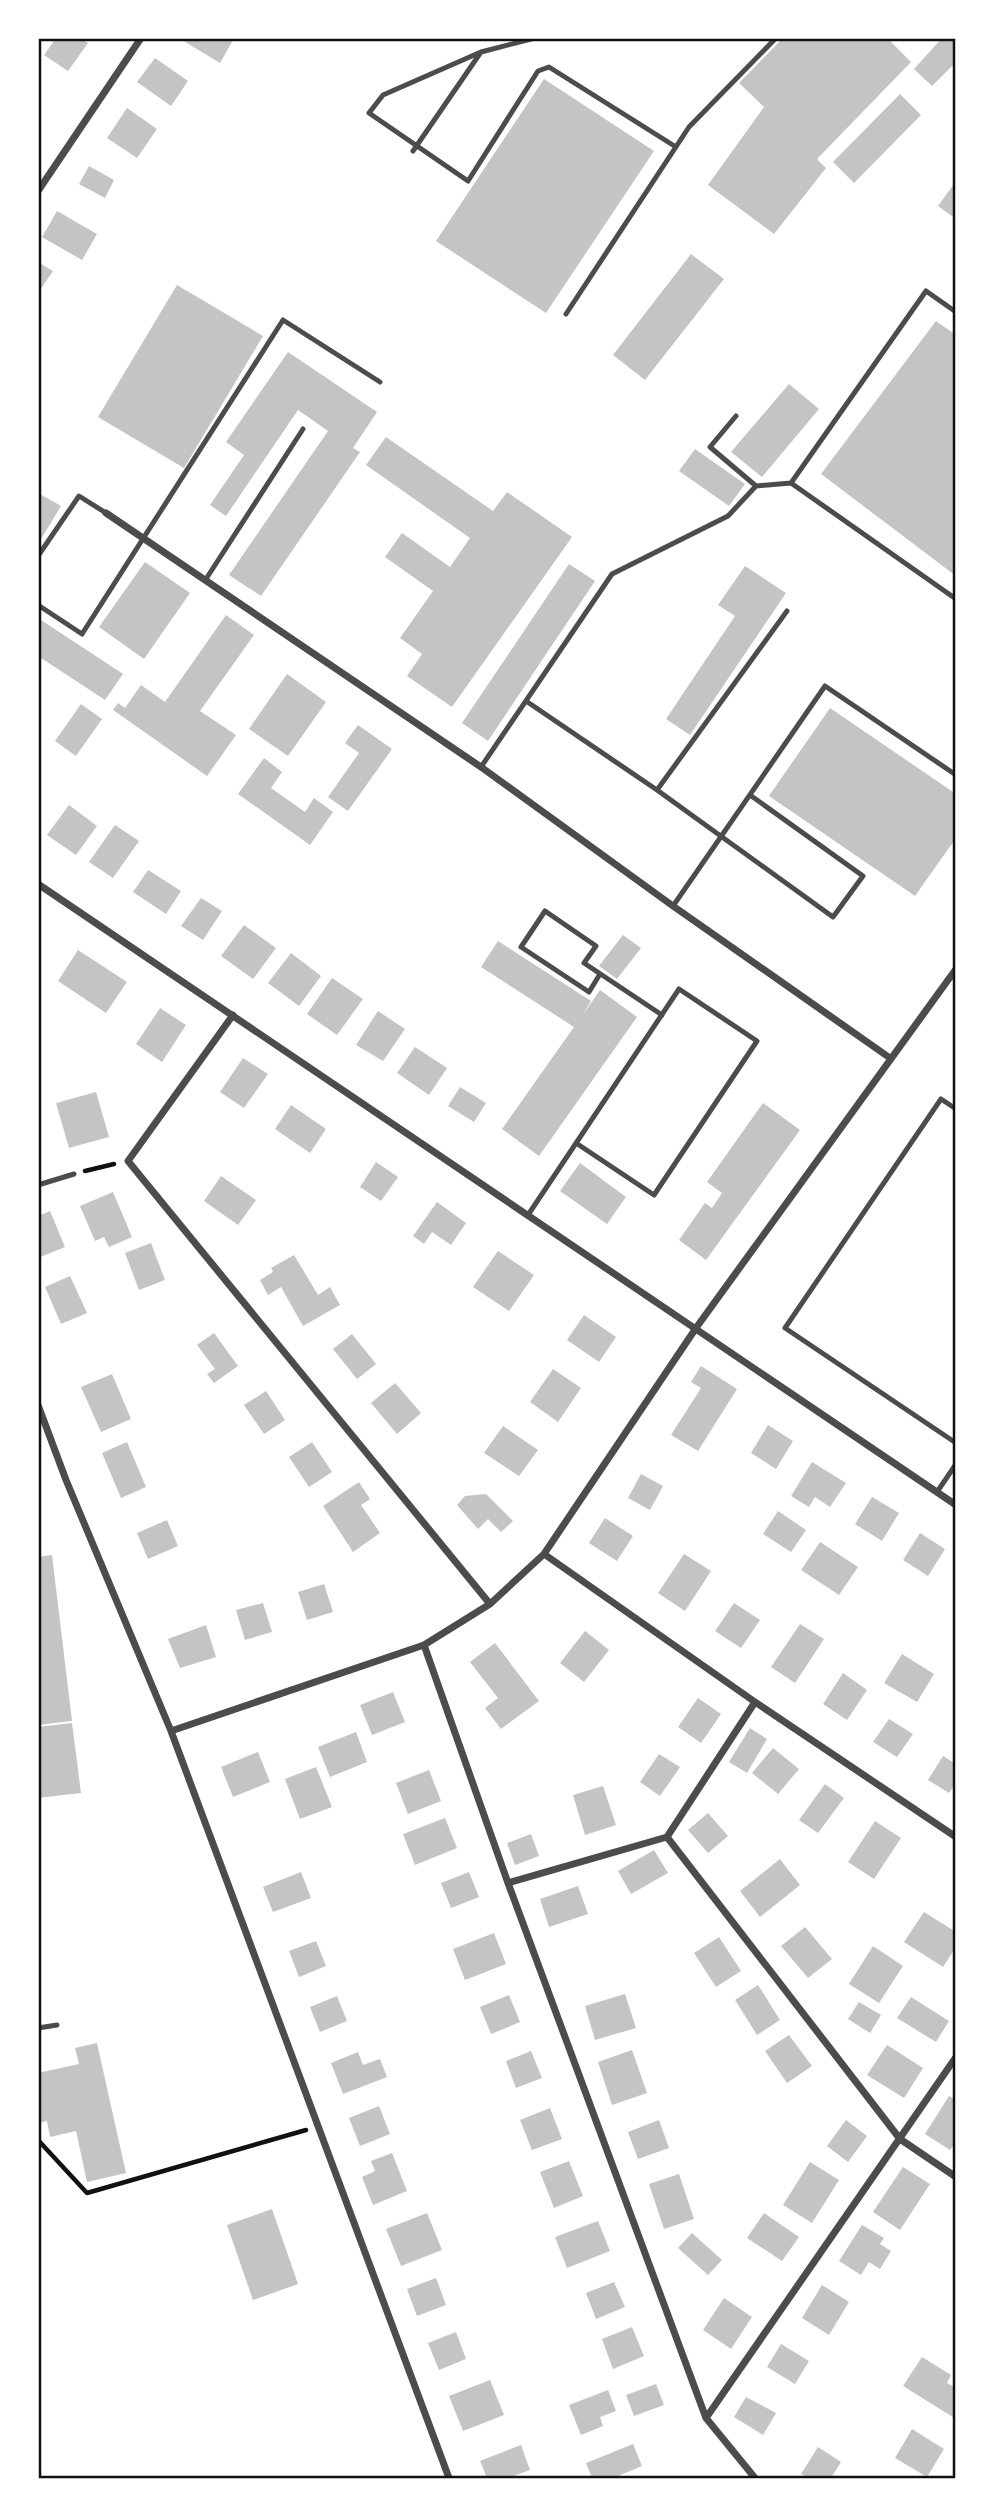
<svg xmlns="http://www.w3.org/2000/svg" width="994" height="2517" viewBox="0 0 994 2517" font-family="'Libre Baskerville',serif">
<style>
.building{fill:#c4c4c4}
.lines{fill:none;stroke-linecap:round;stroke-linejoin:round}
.path{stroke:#111;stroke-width:4.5}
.service{stroke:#4c4c4c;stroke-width:5}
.minor{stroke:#4c4c4c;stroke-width:7}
.neatline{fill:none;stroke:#111;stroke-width:2.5}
</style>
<rect width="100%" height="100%" fill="#fff"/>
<path class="building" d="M56 38H81L88 43 68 71 44 55Z
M183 38H226L232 42 220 63 182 40Z
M783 38H887L911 62 817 159 826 168 774 234 708 185 764 107 739 83Z
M942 38H956V62L932 86 914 69Z
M155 58 188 81 171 106 137 82Z
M544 79 654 151 546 313 436 241Z
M900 94 921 115 854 183 833 162Z
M127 108 157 129 137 158 107 138Z
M89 166 114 180 105 198 79 184Z
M956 181V219L938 206Z
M57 211 97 234 82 260 42 237Z
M691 254 724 279 645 380 613 355Z
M38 262 53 271 38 293Z
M177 285 263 336 184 468 98 417Z
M936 321 956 335V576L821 474Z
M288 352 377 412 353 448 360 452 261 596 229 575 328 431 298 410 226 516 210 505 244 455 226 442Z
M789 384 819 409 762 477 731 452Z
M386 437 493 511 507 492 572 537 452 707 407 676 422 654 400 638 433 591 385 557 402 533 450 567 470 538 366 465Z
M695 449 745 484 729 506 679 471Z
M38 493 61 506 38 544Z
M145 562 190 593 144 659 99 627Z
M569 564 595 581 488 741 462 723Z
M745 566 786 593 690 735 666 719 735 616 718 605Z
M226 615 254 635 200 711 236 735 207 776 113 710 118 703 125 708 141 685 165 702Z
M38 618 123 674 105 700 38 656Z
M287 674 326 702 288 756 249 729Z
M81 704 102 719 76 756 55 741Z
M830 708 956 794V838L915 896 769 796Z
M358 725 392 749 348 811 328 797 359 753 345 743Z
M264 758 282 772 271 788 305 812 314 798 333 812 310 845 238 794Z
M69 805 97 826 76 855 47 835Z
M115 825 139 841 113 878 89 862Z
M148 870 181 891 166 914 133 892Z
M201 898 222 911 203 940 181 926Z
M244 925 276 948 253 979 221 956Z
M623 935 641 948 617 979 599 966Z
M498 941 591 1001 582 1016 600 990 637 1017 539 1156 502 1129 574 1027 481 967Z
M78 950 127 982 106 1013 58 981Z
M291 953 321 976 299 1006 268 983Z
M332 978 363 999 337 1035 307 1014Z
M160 1008 186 1025 162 1062 136 1044Z
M378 1011 405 1029 383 1061 356 1045Z
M415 1047 447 1068 429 1095 397 1073Z
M243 1058 268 1074 244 1108 220 1092Z
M460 1087 486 1103 474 1122 448 1106Z
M96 1092 109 1137 69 1148 56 1103Z
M763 1103 800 1130 706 1260 679 1240 705 1203 712 1208 722 1193 707 1182Z
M291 1105 326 1129 310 1153 275 1129Z
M376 1162 398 1177 381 1201 360 1187Z
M580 1163 626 1197 607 1224 560 1191Z
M221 1176 256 1200 238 1225 204 1201Z
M113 1192 132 1237 109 1247 104 1237 95 1241 80 1206Z
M437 1202 466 1223 451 1245 432 1232 424 1244 413 1236Z
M50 1211 65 1247 38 1258V1216Z
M151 1243 165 1280 139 1290 125 1253Z
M498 1251 534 1275 509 1311 473 1287Z
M294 1255 318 1295 330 1287 340 1305 303 1326 281 1287 268 1295 260 1280 273 1272 271 1268Z
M70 1276 87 1313 61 1324 45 1287Z
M584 1315 616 1337 599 1362 567 1340Z
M214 1333 238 1366 214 1383 207 1374 215 1369 197 1345Z
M352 1334 376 1364 357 1379 333 1349Z
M701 1366 737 1389 698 1451 671 1435 701 1388 691 1382Z
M553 1369 581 1388 558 1422 530 1402Z
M112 1374 131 1419 101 1432 81 1387Z
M395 1383 421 1413 397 1434 371 1403Z
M266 1391 285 1420 264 1434 244 1405Z
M768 1425 793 1441 776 1469 751 1453Z
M503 1426 538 1450 519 1476 484 1453Z
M127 1442 146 1487 121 1498 102 1453Z
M312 1442 332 1472 309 1487 289 1457Z
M812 1462 846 1483 830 1507 815 1497 809 1507 791 1496Z
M641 1474 663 1486 650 1510 628 1498Z
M359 1482 370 1499 361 1505 380 1533 353 1552 323 1506Z
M486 1494 513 1521 501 1532 488 1519 478 1529 457 1505 465 1496Z
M872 1497 899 1513 882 1541 855 1524Z
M778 1511 806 1530 791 1552 763 1534Z
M605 1518 633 1536 617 1561 589 1543Z
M167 1520 178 1546 148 1559 137 1533Z
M920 1533 945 1549 928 1576 903 1560Z
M820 1542 858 1567 839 1595 801 1570Z
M684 1554 711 1571 685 1611 658 1593Z
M52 1555 72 1721 38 1725V1557Z
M324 1584 333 1612 307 1620 298 1592Z
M263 1603 272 1632 245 1640 236 1610Z
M734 1603 760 1620 741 1648 715 1631Z
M800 1624 824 1639 795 1683 771 1667Z
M206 1625 216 1657 180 1668 168 1639Z
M585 1631 609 1650 584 1682 560 1663Z
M495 1643 539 1701 501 1729 485 1708 498 1698 470 1662Z
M902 1654 934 1674 917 1702 884 1683Z
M843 1673 867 1690 847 1720 823 1704Z
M393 1692 405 1722 372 1735 360 1705Z
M698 1698 721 1714 701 1743 678 1727Z
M889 1719 913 1734 897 1757 873 1742Z
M72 1723 81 1793 38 1798V1727Z
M750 1728 767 1739 747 1773 729 1762Z
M356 1732 367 1762 330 1777 318 1747Z
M773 1748 799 1769 778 1794 752 1773Z
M258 1752 270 1782 233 1797 221 1767Z
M659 1754 680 1767 660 1796 640 1782Z
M943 1756 956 1764V1783L949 1793 928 1780Z
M316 1767 332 1807 300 1819 285 1779Z
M429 1770 441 1801 408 1814 396 1783Z
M825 1784 844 1798 818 1833 799 1820Z
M603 1786 616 1825 585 1835 573 1795Z
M708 1813 728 1836 708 1853 688 1830Z
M445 1818 457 1848 415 1865 403 1834Z
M875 1821 901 1838 874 1879 848 1862Z
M531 1834 539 1856 515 1865 507 1843Z
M654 1850 668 1873 631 1894 618 1871Z
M780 1859 800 1885 760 1917 740 1891Z
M301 1872 311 1898 273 1912 263 1887Z
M469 1872 479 1897 451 1908 441 1883Z
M578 1886 588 1914 549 1927 540 1899Z
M924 1912 956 1932V1947L943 1967 904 1942Z
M805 1927 832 1959 808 1978 781 1946Z
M494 1933 506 1964 465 1980 453 1949Z
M719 1937 741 1971 716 1987 694 1953Z
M316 1941 326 1966 299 1977 289 1951Z
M873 1946 903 1966 879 2003 849 1984Z
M758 1985 780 2020 757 2035 735 2000Z
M625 1994 636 2028 595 2040 585 2006Z
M509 1995 520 2022 491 2034 480 2007Z
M337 1996 347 2021 320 2032 310 2007Z
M911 1997 949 2021 936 2042 897 2018Z
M859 2002 881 2015 870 2033 848 2019Z
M789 2035 812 2066 787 2083 765 2051Z
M97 2043 126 2173 87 2182 76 2131 50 2137 47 2121 38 2123V2073L79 2064 75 2048Z
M887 2045 923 2068 904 2098 867 2075Z
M632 2050 647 2093 612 2105 598 2062Z
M531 2051 542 2078 516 2088 506 2061Z
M358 2052 363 2065 380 2059 387 2077 343 2094 331 2063Z
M949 2096 956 2100V2142L950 2150 925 2134Z
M379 2106 390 2134 360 2146 349 2118Z
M550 2108 562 2139 532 2150 520 2120Z
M659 2120 669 2148 638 2159 628 2132Z
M846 2120 867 2136 848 2162 827 2146Z
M392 2153 407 2191 373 2205 362 2177 375 2171 371 2161Z
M569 2161 583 2196 554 2208 540 2172Z
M810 2162 839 2180 812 2223 783 2205Z
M903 2167 930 2184 900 2230 873 2212Z
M679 2174 694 2219 664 2229 649 2184Z
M272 2209 298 2284 253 2300 227 2225Z
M427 2213 442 2250 401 2266 386 2229Z
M764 2213 799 2237 782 2261 747 2238Z
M598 2221 610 2251 567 2268 555 2237Z
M862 2225 884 2238 880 2244 891 2251 880 2269 869 2262 861 2275 839 2261Z
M692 2233 722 2260 708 2275 678 2248Z
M436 2278 446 2305 417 2316 407 2289Z
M614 2282 625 2307 596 2319 586 2293Z
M822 2285 849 2302 829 2335 802 2318Z
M724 2298 752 2317 731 2349 703 2330Z
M632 2327 644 2356 613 2369 602 2339Z
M456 2332 466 2359 439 2370 428 2343Z
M781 2344 809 2361 795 2384 767 2367Z
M922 2357 951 2375 947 2383 956 2388V2419L903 2386Z
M490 2380 504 2415 463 2431 449 2396Z
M656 2384 664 2405 634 2416 626 2395Z
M608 2390 616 2411 600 2417 603 2426 581 2435 569 2405Z
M746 2397 776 2413 763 2435 734 2417Z
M912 2429 944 2449 927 2477 895 2458Z
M633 2444 642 2466 618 2476 619 2478H592L586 2463Z
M521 2445 530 2470 508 2478H487L480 2461Z
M818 2447 841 2462 831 2478H808L801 2474Z"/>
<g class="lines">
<path class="path" d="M85 1171 114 1164
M38 2140 87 2193 306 2130"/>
<path class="service" d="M481 52 383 95 369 113 468 181 538 71 549 67 676 147
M413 151 481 52 535 38
M956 312 926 291 791 483 956 599
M566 314 689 127 776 38
M736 416 710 447 756 486 791 483
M38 556 79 496 106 513
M206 579 303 429
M38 605 82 634 283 320 380 382
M526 701 657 790
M481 767 612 574 728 516 756 486
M750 795 863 876 833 917 657 790 787 611
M673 906 825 686 956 775
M600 974 589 992 521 947 545 911 596 946 584 963 662 1015
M956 1109 941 1099 785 1328 956 1443
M38 1185 74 1174
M528 1215 679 989 757 1041 654 1195 576 1143
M937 1492 956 1464
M38 2028 57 2025"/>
<path class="minor" d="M38 191 141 38
M106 513 481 767 673 906 890 1058
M38 884 956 1505
M233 1015 128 1161 490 1604
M38 1405 66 1480 171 1731 449 2478
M544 1554 755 1702 956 1837
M424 1645 508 1883 706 2418 755 2478
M171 1731 424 1645 490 1604 544 1554 696 1328 956 969
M667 1837 900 2139 956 2177
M508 1883 667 1837 755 1702
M706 2418 956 2057"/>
</g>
<rect width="994" height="2517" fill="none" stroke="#ffffff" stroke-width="80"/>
<rect x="40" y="40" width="914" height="2437" class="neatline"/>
</svg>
